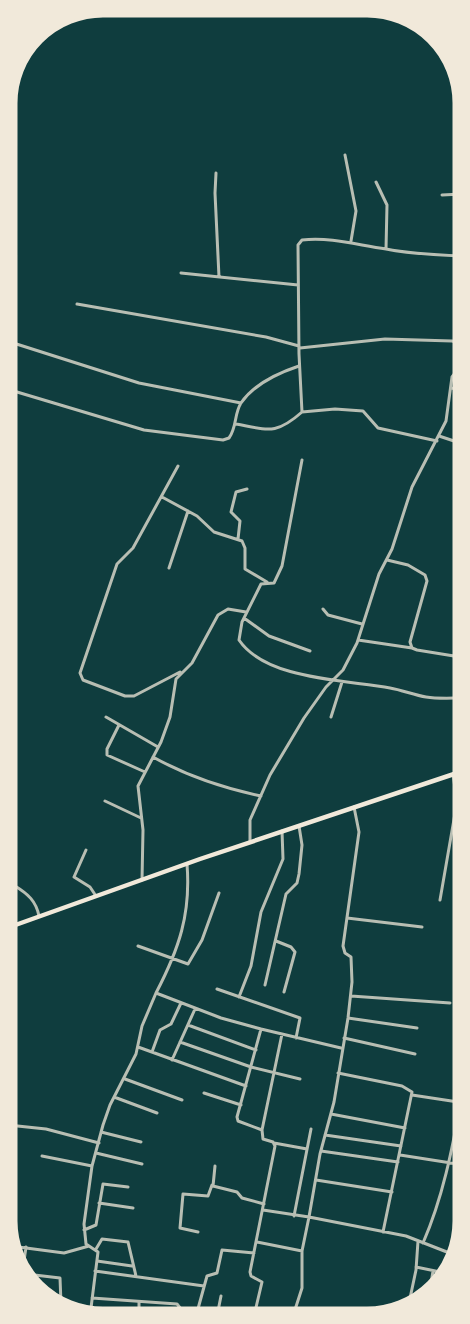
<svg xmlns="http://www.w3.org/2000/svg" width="470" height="1324" viewBox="0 0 470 1324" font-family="Mulish,sans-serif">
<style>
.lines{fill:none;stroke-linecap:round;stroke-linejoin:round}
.minor{stroke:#b8beb3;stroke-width:3}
.primary{stroke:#f1e9da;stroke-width:4.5}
.rim{fill:none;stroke:#f1e9da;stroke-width:3}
</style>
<rect width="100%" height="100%" fill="#0f3d3e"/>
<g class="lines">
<path class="minor" d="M345 155 356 211 351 241
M216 173 215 193 219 277
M376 182 387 205 386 249
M442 195 462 194
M181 273 298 285
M77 304 266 337 299 346
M7 341 139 383 241 403
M300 348 385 339 452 341 456 342 459 366
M451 388 463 390
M7 389 144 430 223 440 229 438C237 427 234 414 241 403 254 384 278 373 299 366
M236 424C269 430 276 435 302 412
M439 436 463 444
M437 441 378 428 363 411 335 409 302 412 299 354 298 245 302 240C332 237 357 245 386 249 411 254 437 255 462 256
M302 460 282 566 274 583 261 584 242 622 239 640C266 680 347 680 390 688 402 690 414 695 426 697 438 699 451 698 463 698
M178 466 133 548 117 564 80 673 83 680 125 696H134L180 672
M162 497 197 516 214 532 242 541 245 548V569L267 582
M238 539 240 521 231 512 236 492 247 489
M387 560 408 565 425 575 427 581 410 642 412 648 417 650 454 656 463 696
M169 568 188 511
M323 609 328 615 362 624
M244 618 269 636 310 651
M358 640 412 648
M454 656 459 637 463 635
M106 717 158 747
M331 717 342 682
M119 725 107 749V755L145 772
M153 757C187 776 223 788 261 796
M105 801 141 818
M354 807 359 832 343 946 345 953 351 957 352 982 348 1018 334 1102 320 1154 309 1217 406 1236 452 1254
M250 842V820L270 775 304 718 326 687 343 670 357 643 379 574 392 549 412 487 446 421 452 377 462 364
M86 850 74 877 90 887 96 896
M142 880 143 830 138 786 161 742 170 717 176 679 192 663 218 615 228 609 246 612
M15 886C28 894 36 901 39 916
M440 900 457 802 453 774
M347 918 422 927
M276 941 291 947 295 952 284 992
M138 946 188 964 202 940 219 893
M265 985 286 894 297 883 299 874 302 845 299 826
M217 989 300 1018 296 1038
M156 993C179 949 191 914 187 864
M351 996 450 1003
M239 997 251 966 261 912 283 859 282 831
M348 1018 417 1028
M188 1025 256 1050
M261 1029 341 1048
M344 1038 415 1054
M180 1042 251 1067 300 1079
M138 1047 246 1086
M152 1052 160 1030 171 1024 181 1003
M172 1060 195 1009
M463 1062 464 1063
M338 1073 402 1086 412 1092 383 1232
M125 1079 182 1100
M204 1093 241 1105
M412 1095 458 1102 464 1096
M114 1097 157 1113
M331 1114 405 1128
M8 1125 46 1129 99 1143
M262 1130 282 1034
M101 1132 141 1142
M325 1135 401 1146
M274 1143 307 1149
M321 1151 398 1162
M96 1153 142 1164
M400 1155 464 1165
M42 1156 92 1166
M215 1166 213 1186 237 1192 242 1198 264 1204
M316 1180 392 1192
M99 1203 133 1208
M263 1210 309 1217 302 1251V1288L293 1316
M294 1216 311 1129
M84 1230 96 1225 103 1184 128 1187
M198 1232 180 1228 183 1194 208 1196 212 1185
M257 1242 302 1251
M423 1243C443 1197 452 1150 461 1101
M11 1246 64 1253 89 1246
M96 1249 102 1239 128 1242 136 1276
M97 1261 132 1266
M416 1267 445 1273
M23 1268 26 1247
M95 1271 204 1286
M26 1274 60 1278 61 1303
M430 1290 433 1271
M92 1298 177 1304 181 1309 179 1316
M139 1302V1316
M409 1303 416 1270 418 1241
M90 1316 98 1252 86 1244 84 1224 92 1166 103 1125 110 1105 136 1054 142 1026 156 993 221 1018 261 1029 237 1117 238 1121 262 1130 263 1139 273 1142 275 1146 250 1272 251 1276 262 1282 254 1316
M196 1316 207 1276 217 1273 222 1250 254 1253
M217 1316 221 1296"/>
<path class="primary" d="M7 928 200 859 463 771"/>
</g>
<path d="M0 0H470V1324H0ZM103 16H367A87 87 0 0 1 454 103V1221A87 87 0 0 1 367 1308H103A87 87 0 0 1 16 1221V103A87 87 0 0 1 103 16Z" fill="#f1e9da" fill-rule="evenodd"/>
<path class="rim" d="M103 16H367A87 87 0 0 1 454 103V1221A87 87 0 0 1 367 1308H103A87 87 0 0 1 16 1221V103A87 87 0 0 1 103 16Z"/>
</svg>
